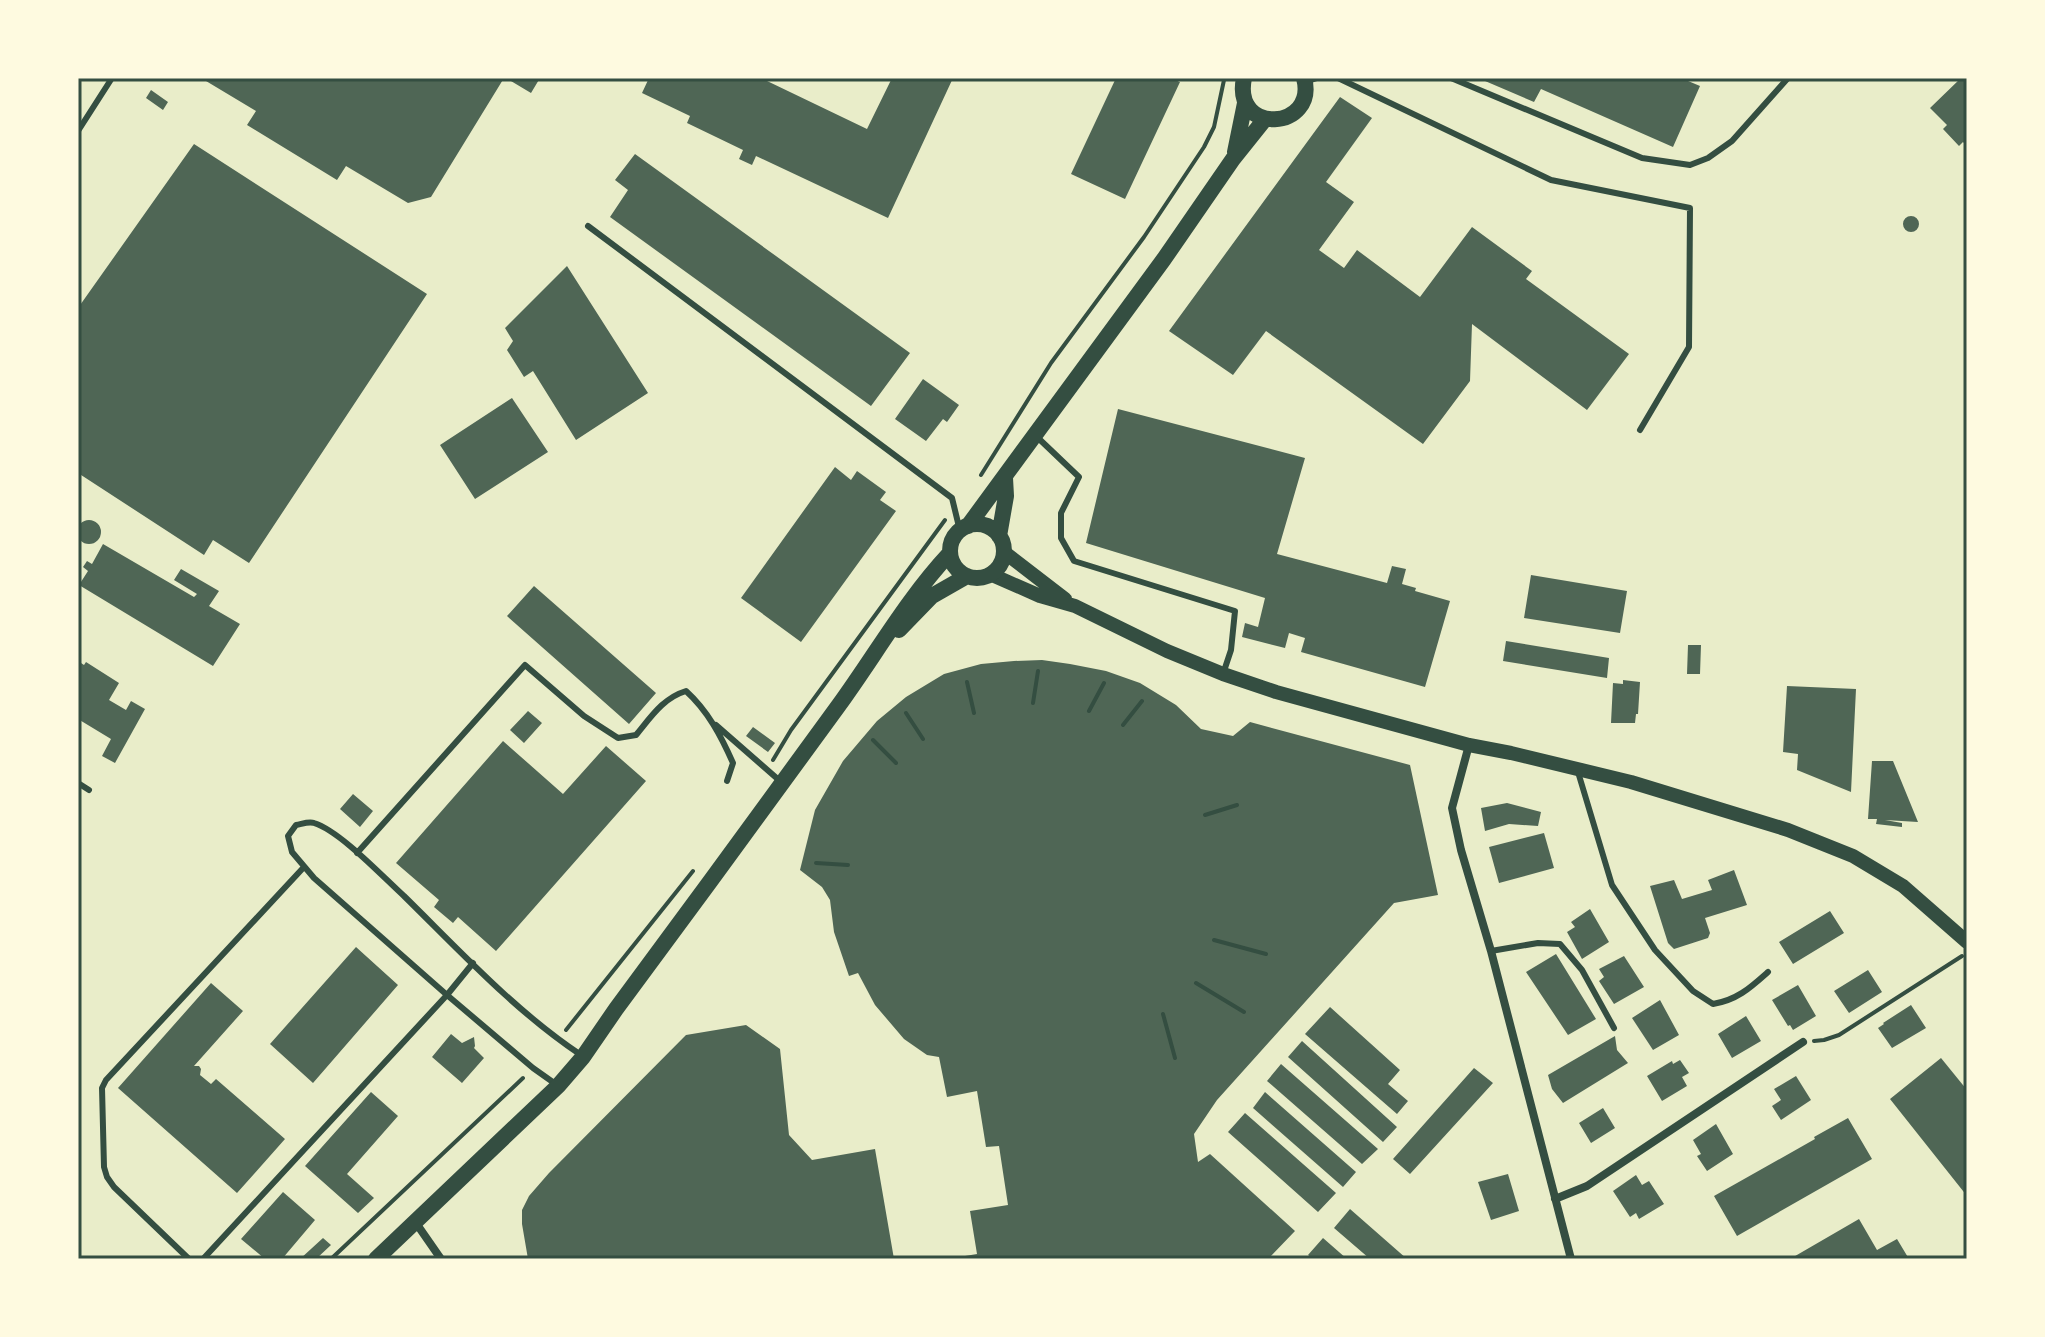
<svg xmlns="http://www.w3.org/2000/svg" width="2045" height="1337" viewBox="0 0 2045 1337" font-family="'Roboto Condensed',sans-serif">
<style>
.building{fill:#4f6655}
.lines{fill:none;stroke-linecap:round;stroke-linejoin:round}
.path{stroke:#344e41;stroke-width:4}
.service{stroke:#344e41;stroke-width:6}
.minor{stroke:#344e41;stroke-width:8}
.tertiary{stroke:#344e41;stroke-width:14}
.secondary{stroke:#344e41;stroke-width:16}
.neatline{fill:none;stroke:#344e41;stroke-width:3}
</style>
<rect width="100%" height="100%" fill="#e9edc9"/>
<path class="building" d="M201 78H504L431 197 408 203 346 166 337 180 247 125 256 111Z
M506 78H540L531 93Z
M649 78H766L765 80 867 129 892 78H953L888 218 756 156 752 165 739 159 743 150 687 123 690 116 642 93Z
M1116 78H1170L1180 82 1125 199 1071 174Z
M1478 78H1681L1700 86 1673 147 1541 89 1534 102Z
M1961 78H1967V146L1963 142 1959 146 1943 129 1947 125 1930 108Z
M151 90 168 102 163 110 146 98Z
M1340 97 1372 118 1326 182 1354 202 1319 250 1344 268 1357 250 1420 297 1472 227 1532 271 1526 279 1629 354 1587 410 1472 324 1470 381 1423 444 1266 331 1233 375 1169 331Z
M194 144 427 294 249 563 213 540 204 555 78 473V308Z
M635 154 910 353 871 406 610 217 628 190 615 180Z
M1903 224a8 8 0 1 1 16 0a8 8 0 1 1-16 0Z
M567 266 648 393 576 440 533 371 524 377 507 350 513 341 505 328Z
M923 379 959 405 947 422 943 419 926 441 895 419Z
M512 398 548 452 475 499 440 445Z
M1118 409 1305 458 1277 554 1387 583 1392 566 1406 569 1402 584 1416 588 1415 591 1450 601 1425 687 1301 652 1305 638 1289 633 1285 648 1242 637 1245 623 1258 627 1265 598 1086 543Z
M835 467 851 480 857 471 886 492 880 500 896 511 801 642 741 598Z
M77 532a12 12 0 1 1 24 0a12 12 0 1 1-24 0Z
M103 544 194 597 197 594 174 580 181 569 219 591 209 606 240 624 213 666 79 585 88 571 83 567 87 561 92 564Z
M1531 575 1627 591 1620 633 1524 618Z
M534 586 656 693 629 724 507 616Z
M1506 641 1609 658 1607 678 1503 661Z
M1688 645H1701L1700 674H1687Z
M1042 660 1070 664 1106 671 1140 683 1176 705 1201 729 1233 736 1250 722 1410 765 1438 895 1394 903 1217 1100 1194 1134 1198 1162 1210 1154 1295 1231 1268 1259H959V1257L977 1254 970 1211 1008 1205 999 1146 986 1147 977 1091 947 1097 939 1057 927 1055 904 1039 875 1005 858 973 849 976 834 932 830 900 822 887 800 870 815 810 843 761 877 721 906 697 944 674 981 664 1014 661Z
M78 661 84 665 86 662 119 683 109 700 126 710 131 701 145 709 115 763 102 756 111 739 78 719Z
M1623 680 1640 682 1638 714H1636L1635 723H1611L1613 683 1623 684Z
M1787 686 1856 689 1851 792 1797 770 1798 754 1783 752Z
M528 711 542 723 524 743 510 730Z
M753 727 775 743 768 752 746 736Z
M503 741 563 794 606 746 646 781 496 951 458 917 453 923 434 907 439 900 396 863Z
M1872 761H1893L1918 822 1885 820 1902 823V827L1876 824 1877 819H1868Z
M353 794 373 811 360 827 340 809Z
M1507 803 1541 812 1538 826 1509 824 1485 831 1481 808Z
M1544 833 1554 868 1499 883 1489 847Z
M1734 870 1747 905 1705 918 1710 933 1708 938 1674 949 1668 943 1650 886 1674 880 1682 899 1712 890 1708 880Z
M1590 909 1609 942 1582 959 1567 932 1575 927 1571 922Z
M1830 911 1844 933 1793 964 1779 942Z
M356 947 398 985 313 1083 270 1044Z
M1556 954 1596 1019 1568 1035 1526 972Z
M1624 956 1644 987 1614 1004 1599 981 1604 977 1599 969Z
M1868 970 1882 992 1849 1013 1834 991Z
M211 983 243 1011 194 1066H199L201 1069 200 1075 211 1084 216 1079 285 1139 237 1193 118 1088Z
M1798 985 1816 1016 1793 1030 1790 1025 1788 1026 1772 1000Z
M1660 1000 1679 1035 1653 1050 1632 1018Z
M1911 1005 1926 1028 1892 1048 1878 1028 1884 1024 1883 1023Z
M1330 1007 1400 1070 1388 1084 1408 1101 1397 1114 1305 1034Z
M1746 1016 1761 1041 1732 1058 1718 1034Z
M746 1025 780 1049 789 1135 812 1160 875 1149 894 1259H528L522 1224V1210L529 1196 549 1173 686 1035Z
M451 1034 462 1043 474 1037 475 1046 474 1048 484 1058 462 1083 432 1057Z
M1615 1036 1617 1050 1628 1063 1563 1103 1552 1089 1548 1075Z
M1302 1041 1397 1127 1383 1142 1288 1057Z
M1941 1058 1967 1090V1196L1890 1099Z
M1680 1060 1689 1073 1682 1077 1687 1086 1662 1101 1647 1076 1672 1061 1673 1064Z
M1281 1064 1378 1149 1362 1164 1267 1081Z
M1474 1068 1493 1083 1410 1174 1393 1159Z
M1796 1076 1811 1100 1781 1120 1772 1106 1781 1100 1774 1089Z
M371 1092 398 1116 347 1174 374 1198 358 1213 305 1166Z
M1265 1092 1356 1172 1343 1187 1253 1108Z
M1603 1108 1615 1128 1591 1143 1579 1123Z
M1245 1113 1336 1193 1318 1212 1228 1132Z
M1848 1118 1872 1159 1737 1236 1714 1196 1815 1139 1814 1137Z
M1716 1124 1733 1154 1707 1171 1697 1156 1701 1154 1693 1140Z
M1508 1174 1519 1211 1491 1220 1478 1182Z
M1636 1175 1642 1185 1649 1181 1664 1204 1639 1219 1636 1213 1630 1217 1613 1191Z
M283 1192 315 1220 282 1259H265L241 1239Z
M1350 1209 1407 1259H1370L1334 1228Z
M1859 1219 1877 1250 1897 1239 1909 1259H1790Z
M323 1238 331 1245 316 1259H300Z
M1323 1238 1347 1259H1313L1308 1255Z"/>
<g class="lines">
<path class="path" d="M981 475 1051 363 1144 237 1204 147 1214 127 1224 80
M967 682 974 713
M1033 703 1038 671
M1089 711 1104 683
M906 713 923 739
M1123 725 1142 701
M873 740 896 763
M773 760 791 730 945 520
M1205 815 1237 805
M816 863 848 865
M1214 940 1266 954
M1196 983 1244 1012
M1163 1014 1175 1058
M566 1030 693 871
M1814 1041 1824 1040 1839 1035 1962 956
M331 1259 523 1078"/>
<path class="service" d="M1338 78 1551 180 1690 208 1689 347 1640 430
M1451 78 1642 158 1690 165 1708 158 1732 141 1788 78
M1305 82 1317 78
M78 131 112 78
M588 226 952 498 960 531
M1036 436 1079 477 1061 513V538L1074 561 1235 611 1231 650 1223 674
M716 725 780 781
M1578 772 1612 885 1655 950 1693 991 1713 1004C1737 1000 1750 988 1768 972
M78 783 89 790
M357 853 525 665 584 716 618 738 636 735C651 717 663 698 686 691 708 711 721 736 733 763L727 781
M1491 951 1538 943 1560 944 1582 970 1614 1028
M557 1085 533 1068 447 995 314 878 292 852 288 836 296 825C302 824 309 821 314 823 340 831 383 877 404 896 460 951 515 1011 581 1055
M189 1259 114 1187 107 1177 104 1167 102 1088 106 1080 304 867
M203 1259 447 995 473 963"/>
<path class="minor" d="M1469 745 1452 808 1461 850 1491 951 1571 1259
M1555 1199 1587 1186 1803 1042
M416 1223 441 1259"/>
<path class="tertiary" d="M1004 552 1065 599
M990 574 1040 596 1075 606 1167 651 1223 674 1276 692 1469 745 1511 753 1631 782 1788 830 1853 856 1903 886 1967 942"/>
<path class="secondary" d="M1244 78C1232 136 1318 130 1304 78
M1235 152 1245 103
M950 551a27 27 0 1 1 54 0a27 27 0 1 1-54 0Z
M968 526 1164 259 1233 159 1265 119
M999 536 1006 496 1005 478
M899 630 932 596 967 576
M376 1259 558 1086 583 1057 616 1009C691 908 765 807 839 705 876 654 907 599 950 553"/>
</g>
<rect width="2045" height="1337" fill="none" stroke="#fefae0" stroke-width="160"/>
<rect x="80" y="80" width="1885" height="1177" class="neatline"/>
</svg>
